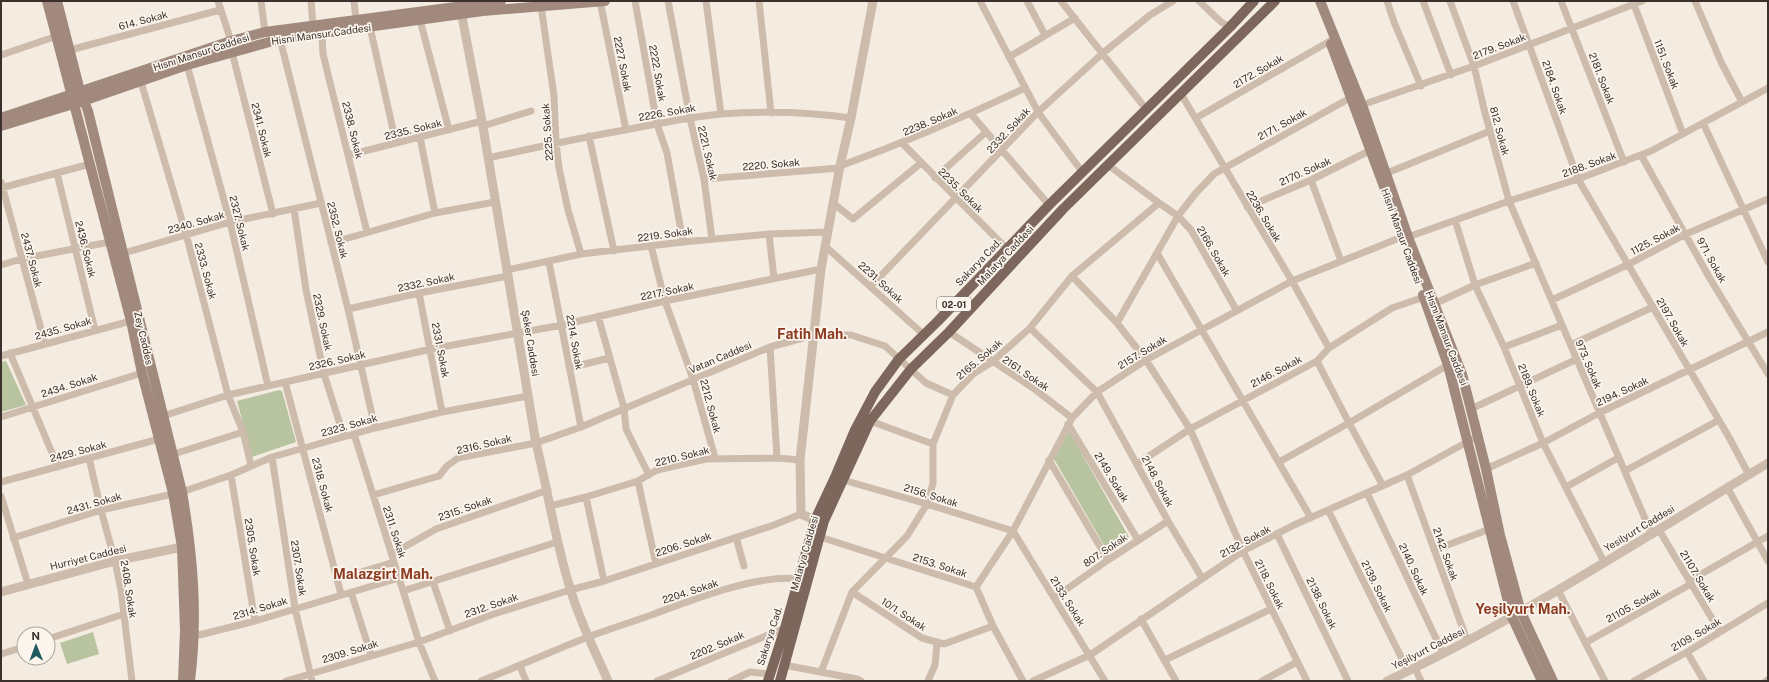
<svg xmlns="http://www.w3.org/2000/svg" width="1769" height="682" viewBox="0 0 1769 682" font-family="'Public Sans',sans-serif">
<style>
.green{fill:#b8c4a0}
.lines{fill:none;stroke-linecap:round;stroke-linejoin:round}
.minor{stroke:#cdbbac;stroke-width:7}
.tertiary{stroke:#cdbbac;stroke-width:9}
.secondary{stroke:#a18a7d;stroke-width:10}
.primary{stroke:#7d675c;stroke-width:10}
.labels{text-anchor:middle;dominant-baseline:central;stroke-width:3.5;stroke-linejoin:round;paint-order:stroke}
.shield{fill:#fbf5ee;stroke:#756b66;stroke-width:1}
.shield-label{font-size:9px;font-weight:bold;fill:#3b302b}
.street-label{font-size:10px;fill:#3b302b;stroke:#fbf5ee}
.district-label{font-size:14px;font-weight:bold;fill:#8c3b22;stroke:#fbf5ee}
</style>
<rect width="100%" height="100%" fill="#f4ebe1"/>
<path class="green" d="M6 361 26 405 1 412V362Z
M279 390 282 391 296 442 252 457 237 401Z
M1069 431 1129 537 1108 552 1054 459Z
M93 632 99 654 67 664 60 643Z"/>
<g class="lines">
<path class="minor" d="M218 1 231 41
M261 1 265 32
M311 1 313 25
M354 1 356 19
M600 1 626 130
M635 1 657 124 667 153 683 242
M668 1 690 118 704 179 712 239
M706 1 721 114
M759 1 771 113
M980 1 1038 112 1083 173
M1027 1 1045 35
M1061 1 1146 109
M1199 1 1221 22 1230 27
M1387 1 1394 22 1421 86
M1423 1 1451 75
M1450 1 1474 66 1484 109 1509 201 1652 535
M1513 1 1578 179 1730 439 1749 475
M1561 1 1624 162
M1695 1 1721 62 1742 102
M1633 2 1683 134
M541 6 554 96 556 143 559 168 568 210 581 254
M420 20 449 130
M370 27 396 143
M322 34 323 54 367 232
M280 39 348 309 375 428
M70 50 220 10
M232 52 273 214
M1 55 57 36
M1009 57 1075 18
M187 65 230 222 268 386
M141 82 186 234 228 395 243 432 251 465
M1181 94 1292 281 1329 348
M1362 105 1474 66 1642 1
M971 114 1049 205
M1196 118 1330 41
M1703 123 1768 262
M483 126 531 111
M589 136 614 251
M420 137 435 213
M902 143 1007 249
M349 155 482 121
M1641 155 1709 277 1768 374
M488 158C533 148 579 138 625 130 657 124 688 117 721 114 764 111 809 112 851 118
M1108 165 1159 203 1178 216 1191 230 1237 311
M840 166C903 143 964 117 1025 88
M57 173 95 330
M1387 173 1490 131
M935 178 986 132
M704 179 840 168
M1311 180 1341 261
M1 182 45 344
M1 188 90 164
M833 203 853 219 921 163
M1247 207 1311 180 1371 150
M294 209 306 290 324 374 344 437
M1455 220 1475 285 1504 347 1543 443 1604 562
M769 234 774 278
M331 243 435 213 495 202
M651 246 665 301 693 379 715 458
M825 246 923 334
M124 253 230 222 321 203
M1157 253 1311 518
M549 262 581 427
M1 265 21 259 110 242
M507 270 581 254 683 242 769 234 828 232
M1072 276 1117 323 1146 360 1190 429 1243 551 1307 681
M871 286 1038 112 1103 53 1150 15 1173 1
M419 293 442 412
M1552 300 1629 264 1686 234 1768 199
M1434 304 1475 285 1536 263
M348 309 419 293 508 276
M598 316 624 408 626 429 649 475
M1117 323 1178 216 1195 194 1214 174 1350 98
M1030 328 1097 392 1168 521 1202 578
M949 332 1033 388 1072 418
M1571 345 1653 307
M770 347 777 458
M1504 347 1562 325
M10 353 58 467
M1 356 131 321
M1317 361 1349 423 1383 486
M569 368 609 358
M285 382 341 594
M1471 409 1577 359
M163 416 228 395 431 349 562 325 665 301 821 269
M1 417 142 373
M870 421 933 444
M1068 424 1138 540
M354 434 419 642 435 681
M174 454 243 432
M272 457 295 608 312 681
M89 458 101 510 115 561 121 590 132 681
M1049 460 1108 560
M1279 462 1349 423 1448 365
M1137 464 1190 429 1317 361 1329 348 1392 308 1424 297
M1486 469 1543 443 1599 413 1768 332
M1625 471 1719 420
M231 475 255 621
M1407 475 1467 640
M843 480 927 504 1013 531 1105 681
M638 481 656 564
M1 482 159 439
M1566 487 1618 458
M1727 487 1768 561
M1367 493 1443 653
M373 495 439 476 447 466 458 458 536 443 581 427 770 347 814 335H851L885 346 926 383 953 395
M1 496 28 584
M586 497 604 581
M550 506 586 497 638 481 657 470 706 459 777 458 800 460
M1328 510 1408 671
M1659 530 1720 632
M1277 534 1348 681
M736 537 744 566
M820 537 976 587 993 626 1023 681
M13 538 101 510 182 492 231 475 272 457 375 428 442 412 528 396
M1434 550 1490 529
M392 554 436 529 548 490
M338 579 394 562
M1689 581 1768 536
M433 582 450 631
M976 587 1013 531 1072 418 1097 392 1146 360 1292 281 1402 237H1408L1509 201 1578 179 1651 151 1768 88
M1558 590 1605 681
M403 591 557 542
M351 592 371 655
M852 592 922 638 944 644 993 626
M1054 598 1108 560 1168 521
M1141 619 1176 681
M195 636 255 621 399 578
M48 639 124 614
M1585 643 1691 584
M1687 652 1704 681
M1 654 24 647
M1165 660 1271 609
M784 665 857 679 861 681
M520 666 526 681
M1415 668 1421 681
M821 672 852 592 907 536 927 504 933 483V444L953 395 973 374 992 362 1030 328 1072 276 1159 203
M286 681 419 642 494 614 570 590 604 581 774 525 801 514
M481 681C517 667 552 651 588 637 609 629 632 622 654 614 694 599 757 574 800 579
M657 681 785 628
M731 681 750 672 770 674
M928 681 935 665 937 643
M1033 681 1090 655 1243 551 1294 525 1407 475 1478 436
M1262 681 1297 662
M1634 681 1687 652 1768 603
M1766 681 1768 680"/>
<path class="tertiary" d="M459 1 482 121 536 443C548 491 555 540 570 588 579 620 595 651 608 681
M815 520 801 514 800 460 821 269 840 166 851 118 873 1
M1 592 115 561 182 547
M1387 681C1520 619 1643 538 1768 463"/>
<path class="secondary" d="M47 1 131 321 142 373 173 493 182 547 185 630 183 681
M57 1 80 91 88 111 182 492C193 556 198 616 190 681
M1320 1 1362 105 1408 237 1462 374 1486 469 1500 535 1521 612 1553 681
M1331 44 1386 192
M1 118 231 41 265 32 501 1
M1 126 83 101 187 65 280 39 483 11 605 1
M1423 295 1448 365 1512 617 1542 681"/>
<path class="primary" d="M768 681 785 628 815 520 836 475 855 430 875 392 899 359 938 321 1049 205 1230 27 1254 1
M780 681 824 521 870 421 911 369 949 332 1063 209 1275 1"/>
</g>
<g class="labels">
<rect class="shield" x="937" y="297" width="34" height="14" rx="3"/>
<g class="shield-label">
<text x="954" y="304">02-01</text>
</g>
<g class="street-label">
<text transform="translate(143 20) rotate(-15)">614. Sokak</text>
<text transform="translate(321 34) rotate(-8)">Hisni Mansur Caddesi</text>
<text transform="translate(1499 46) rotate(-21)">2179. Sokak</text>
<text transform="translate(201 52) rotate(-18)">Hısnı Mansur Caddesi</text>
<text transform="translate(623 64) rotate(79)">2227. Sokak</text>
<text transform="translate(1667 64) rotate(69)">1151. Sokak</text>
<text transform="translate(1258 71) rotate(-30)">2172. Sokak</text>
<text transform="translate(658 73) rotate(80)">2222. Sokak</text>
<text transform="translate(1602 78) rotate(69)">2181. Sokak</text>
<text transform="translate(1555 87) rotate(71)">2184. Sokak</text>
<text transform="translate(667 112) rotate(-10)">2226. Sokak</text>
<text transform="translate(930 121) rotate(-23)">2238. Sokak</text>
<text transform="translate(1282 124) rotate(-29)">2171. Sokak</text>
<text transform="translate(413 129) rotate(-14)">2335. Sokak</text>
<text transform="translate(262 130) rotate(76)">2341. Sokak</text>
<text transform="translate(353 130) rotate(76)">2338. Sokak</text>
<text transform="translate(1008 130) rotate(-47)">2332. Sokak</text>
<text transform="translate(1500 131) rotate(75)">812. Sokak</text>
<text transform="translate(547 132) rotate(-94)">2225. Sokak</text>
<text transform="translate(708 153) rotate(77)">2221. Sokak</text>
<text transform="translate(771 164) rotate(-5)">2220. Sokak</text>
<text transform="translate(1589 164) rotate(-20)">2188. Sokak</text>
<text transform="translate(1305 171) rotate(-24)">2170. Sokak</text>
<text transform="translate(961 190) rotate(45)">2235. Sokak</text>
<text transform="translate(1264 216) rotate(59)">2236. Sokak</text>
<text transform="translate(196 222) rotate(-16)">2340. Sokak</text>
<text transform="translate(240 223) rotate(76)">2327. Sokak</text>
<text transform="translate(338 230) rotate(76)">2352. Sokak</text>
<text transform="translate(665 234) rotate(-8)">2219. Sokak</text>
<text transform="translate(1402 236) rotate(70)">Hisni Mansur Caddesi</text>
<text transform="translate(1655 239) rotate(-28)">1125. Sokak</text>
<text transform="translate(86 249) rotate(76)">2436. Sokak</text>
<text transform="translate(1214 251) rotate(60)">2166. Sokak</text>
<text transform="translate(1005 255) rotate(-47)">Malatya Caddesi</text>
<text transform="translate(32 260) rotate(75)">2437. Sokak</text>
<text transform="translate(1712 260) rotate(61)">971. Sokak</text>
<text transform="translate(978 262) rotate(-46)">Sakarya Cad.</text>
<text transform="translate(206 271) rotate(75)">2333. Sokak</text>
<text transform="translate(426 282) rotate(-12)">2332. Sokak</text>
<text transform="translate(881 282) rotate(42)">2231. Sokak</text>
<text transform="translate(667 291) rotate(-12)">2217. Sokak</text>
<text transform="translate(323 322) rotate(78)">2329. Sokak</text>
<text transform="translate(1673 322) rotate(60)">2197. Sokak</text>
<text transform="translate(63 328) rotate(-16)">2435. Sokak</text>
<text transform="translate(144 338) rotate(77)">Zey Caddes</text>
<text transform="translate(1447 338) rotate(69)">Hısnı Mansur Caddesi</text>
<text transform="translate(575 342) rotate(80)">2214. Sokak</text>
<text transform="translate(531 343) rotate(81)">Şeker Caddesi</text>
<text transform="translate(441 350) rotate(79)">2331. Sokak</text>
<text transform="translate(1142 352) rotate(-31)">2157. Sokak</text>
<text transform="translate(720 357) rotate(-23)">Vatan Caddesi</text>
<text transform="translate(979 359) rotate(-40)">2165. Sokak</text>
<text transform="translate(337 360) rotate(-13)">2326. Sokak</text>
<text transform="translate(1589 364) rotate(67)">973. Sokak</text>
<text transform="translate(1276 371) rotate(-28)">2146. Sokak</text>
<text transform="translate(1026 373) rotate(34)">2161. Sokak</text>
<text transform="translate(69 385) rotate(-18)">2434. Sokak</text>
<text transform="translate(1532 390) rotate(68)">2189. Sokak</text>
<text transform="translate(1622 391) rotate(-25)">2194. Sokak</text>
<text transform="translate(711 406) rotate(75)">2212. Sokak</text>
<text transform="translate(349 425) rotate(-16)">2323. Sokak</text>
<text transform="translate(484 444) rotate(-13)">2316. Sokak</text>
<text transform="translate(78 451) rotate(-15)">2429. Sokak</text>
<text transform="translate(682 456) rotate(-14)">2210. Sokak</text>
<text transform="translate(1112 477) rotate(59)">2149. Sokak</text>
<text transform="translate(1158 481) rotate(62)">2148. Sokak</text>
<text transform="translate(323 485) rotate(75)">2318. Sokak</text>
<text transform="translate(931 495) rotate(17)">2156. Sokak</text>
<text transform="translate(94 503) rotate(-16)">2431. Sokak</text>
<text transform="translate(465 508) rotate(-19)">2315. Sokak</text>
<text transform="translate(1639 528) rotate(-31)">Yesilyurt Caddesi</text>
<text transform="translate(395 532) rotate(72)">2311. Sokak</text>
<text transform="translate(1245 541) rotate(-29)">2132. Sokak</text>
<text transform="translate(683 544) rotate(-18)">2206. Sokak</text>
<text transform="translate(253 547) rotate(81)">2305. Sokak</text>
<text transform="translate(1105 550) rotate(-34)">807. Sokak</text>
<text transform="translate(804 553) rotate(-74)">Malatya Caddesi</text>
<text transform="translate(1446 554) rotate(70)">2142. Sokak</text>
<text transform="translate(88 557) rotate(-14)">Hurriyet Caddesi</text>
<text transform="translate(940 565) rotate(18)">2153. Sokak</text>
<text transform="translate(299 568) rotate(81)">2307. Sokak</text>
<text transform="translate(1414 569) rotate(65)">2140. Sokak</text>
<text transform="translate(1698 576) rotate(59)">21107. Sokak</text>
<text transform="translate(1270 584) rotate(64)">2118. Sokak</text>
<text transform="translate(1377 586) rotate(64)">2139. Sokak</text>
<text transform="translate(129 589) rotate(81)">2408. Sokak</text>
<text transform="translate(690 591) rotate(-18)">2204. Sokak</text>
<text transform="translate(1068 601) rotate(58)">2133. Sokak</text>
<text transform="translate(1322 603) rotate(64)">2138. Sokak</text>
<text transform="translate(491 605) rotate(-19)">2312. Sokak</text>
<text transform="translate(1633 605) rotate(-29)">21105. Sokak</text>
<text transform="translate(260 608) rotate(-17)">2314. Sokak</text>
<text transform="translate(904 614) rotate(33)">10/1. Sokak</text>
<text transform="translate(1696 634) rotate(-30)">2109. Sokak</text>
<text transform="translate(769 636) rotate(-72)">Sakarya Cad.</text>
<text transform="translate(717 645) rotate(-23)">2202. Sokak</text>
<text transform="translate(1428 648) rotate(-27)">Yeşilyurt Caddesi</text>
<text transform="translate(350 651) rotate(-17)">2309. Sokak</text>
</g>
<g class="district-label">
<text x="812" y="334">Fatih Mah.</text>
<text x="383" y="574">Malazgirt Mah.</text>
<text x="1523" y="609">Yeşilyurt Mah.</text>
</g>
</g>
<rect width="1769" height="682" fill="none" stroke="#3b302b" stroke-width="4"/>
<g transform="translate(36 646) rotate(359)"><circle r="19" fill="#fbf5ee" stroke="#aea6a0"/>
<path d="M0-3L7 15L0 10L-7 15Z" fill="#1f5a5e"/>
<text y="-6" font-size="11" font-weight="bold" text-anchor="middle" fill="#3b302b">N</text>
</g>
</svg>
